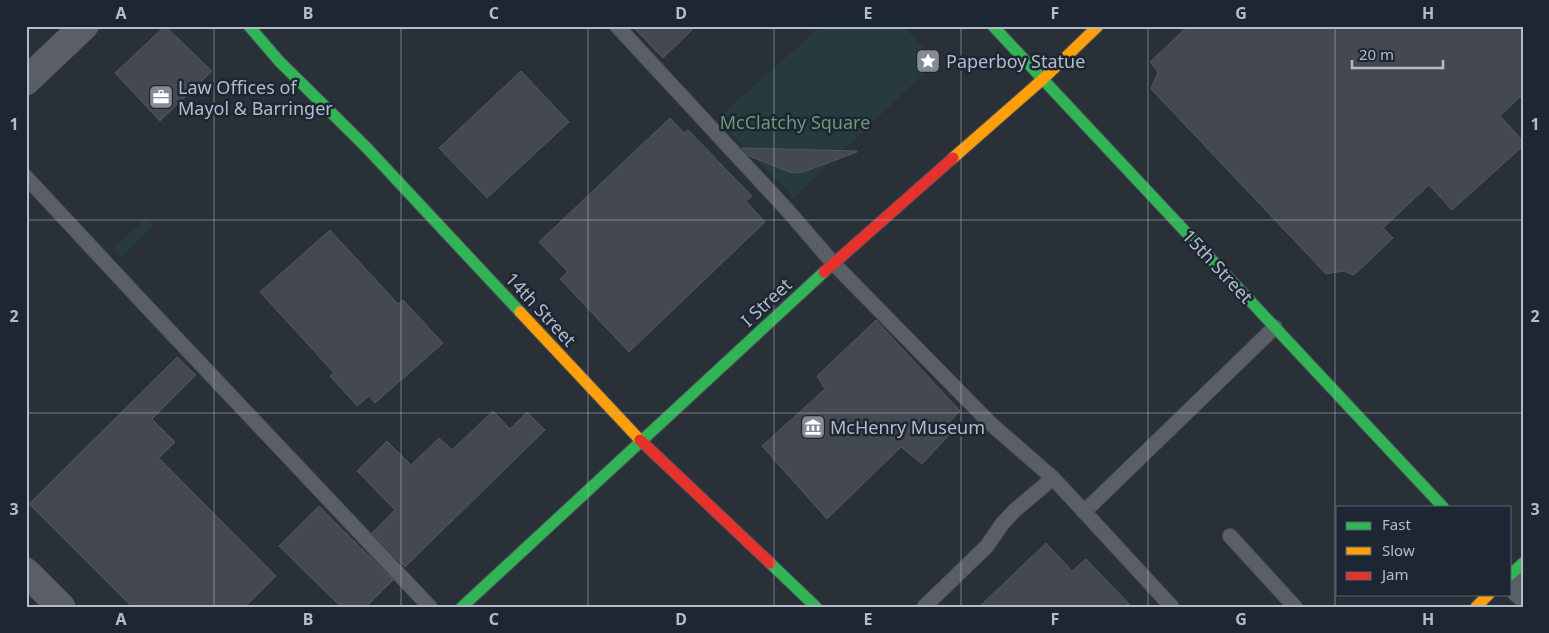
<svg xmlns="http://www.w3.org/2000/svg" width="1549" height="633" viewBox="0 0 1549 633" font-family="'Noto Sans',sans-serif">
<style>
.green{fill:#273a3e}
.building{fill:#444950;stroke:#52575f}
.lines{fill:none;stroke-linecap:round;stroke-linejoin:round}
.lane-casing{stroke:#484c53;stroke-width:16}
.street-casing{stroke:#484c53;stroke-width:29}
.fast-casing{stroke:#484c53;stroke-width:13}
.slow-casing{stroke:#484c53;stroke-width:13}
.jam-casing{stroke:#484c53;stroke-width:13}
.lane{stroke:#5a5e66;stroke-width:14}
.street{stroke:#5a5e66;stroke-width:28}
.fast{stroke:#30b455;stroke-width:11}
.slow{stroke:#ff9f0a;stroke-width:11}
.jam{stroke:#e5322d;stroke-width:11}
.grid{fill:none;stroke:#b4bcc9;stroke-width:1;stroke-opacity:0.55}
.labels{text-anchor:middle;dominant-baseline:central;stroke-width:5;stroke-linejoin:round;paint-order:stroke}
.poi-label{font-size:18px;fill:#b4bcc9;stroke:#1d2633;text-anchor:start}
.park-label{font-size:18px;fill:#6b9a76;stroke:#1d2633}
.street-label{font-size:18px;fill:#b4bcc9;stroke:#1d2633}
.neatline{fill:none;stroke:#b4bcc9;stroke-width:2}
.grid-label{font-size:16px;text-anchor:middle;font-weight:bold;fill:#b4bcc9}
</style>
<rect width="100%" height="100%" fill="#2a3038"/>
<path class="green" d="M821 26H903L937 61 794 198 717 119Z
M146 218 154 226 121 257 113 249Z"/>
<path class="building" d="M165 26 212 71 160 121 115 73Z
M632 26H696L663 58Z
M1188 26H1523V94L1500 116 1523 141V146L1452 210 1429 185 1383 228 1393 238 1354 275 1343 271 1326 274 1151 89 1158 72 1150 62Z
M521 71 569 122 487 198 439 148Z
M670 118 684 133 688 130 752 196 746 201 765 222 629 352 560 279 568 272 539 242Z
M742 148 857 151V152L803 172 792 173 749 156Z
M330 230 398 304 403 300 443 343 375 403 369 396 357 406 330 376 334 373 260 292Z
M876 320 960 411 945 427 950 434 922 464 901 447 827 519 762 446 825 389 817 376Z
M177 357 196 375 152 419 175 442 159 458 276 576 245 607H132L29 504Z
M493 411 510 429 527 412 545 430 405 567 372 533 395 510 357 471 387 441 411 465 439 438 452 450Z
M319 506 393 580 366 607H341L279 546Z
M1046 543 1072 571 1086 559 1132 607H979Z"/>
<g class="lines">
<defs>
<path id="lane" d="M617 26 789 212 833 263 991 424 1053 478 1172 607
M26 177 146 306 430 607
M1084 512 1275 327
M1230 536 1295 607
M924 607 987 546 1002 524 1014 511 1053 478"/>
<path id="street" d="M26 81 84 26
M26 572 61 607
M1510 579 1523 592"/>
<path id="fast" d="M249 26 279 61 365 146 520 312
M993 26 1443 507
M770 563 816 607
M1510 575 1523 563
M462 607 824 272"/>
<path id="slow" d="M953 158 1043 79 1098 26
M520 312 640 440
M1476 607 1489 594"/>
<path id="jam" d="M824 272 953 158
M640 440 770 563"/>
</defs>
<use href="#lane" class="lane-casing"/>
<use href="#street" class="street-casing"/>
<use href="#fast" class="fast-casing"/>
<use href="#slow" class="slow-casing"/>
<use href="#jam" class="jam-casing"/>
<use href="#lane" class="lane"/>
<use href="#street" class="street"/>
<use href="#fast" class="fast"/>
<use href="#slow" class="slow"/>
<use href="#jam" class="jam"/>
</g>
<path class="grid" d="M214 26V607M401 26V607M588 26V607M774 26V607M961 26V607M1148 26V607M1335 26V607M26 220H1523M26 413H1523"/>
<defs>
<symbol id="sight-square" viewBox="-11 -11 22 22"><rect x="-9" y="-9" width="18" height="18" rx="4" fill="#848b96" stroke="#1d2633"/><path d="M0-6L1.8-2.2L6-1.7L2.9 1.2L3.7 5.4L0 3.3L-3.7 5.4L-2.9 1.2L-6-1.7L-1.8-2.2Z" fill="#fff"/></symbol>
<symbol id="office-square" viewBox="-11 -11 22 22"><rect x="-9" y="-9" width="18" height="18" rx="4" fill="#848b96" stroke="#1d2633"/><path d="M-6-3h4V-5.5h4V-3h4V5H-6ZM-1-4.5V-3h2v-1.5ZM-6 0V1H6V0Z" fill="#fff"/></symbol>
<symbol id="museum-square" viewBox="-11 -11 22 22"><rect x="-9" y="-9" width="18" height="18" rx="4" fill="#848b96" stroke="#1d2633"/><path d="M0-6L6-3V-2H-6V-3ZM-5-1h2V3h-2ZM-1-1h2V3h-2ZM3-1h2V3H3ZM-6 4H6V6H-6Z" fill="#fff"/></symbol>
</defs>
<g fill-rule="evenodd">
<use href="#sight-square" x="914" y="47" width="28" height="28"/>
<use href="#office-square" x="147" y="83" width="28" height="28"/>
<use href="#museum-square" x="799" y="413" width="28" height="28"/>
</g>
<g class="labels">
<g class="poi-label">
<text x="946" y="61">Paperboy Statue</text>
<text x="178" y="87">Law Offices of<tspan x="178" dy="21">Mayol &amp; Barringer</tspan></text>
<text x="830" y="427">McHenry Museum</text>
</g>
<g class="park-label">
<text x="795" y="122">McClatchy Square</text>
</g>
<g class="street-label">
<text transform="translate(1218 266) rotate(47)">15th Street</text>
<text transform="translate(766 302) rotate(-43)">I Street</text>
<text transform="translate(541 309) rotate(47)">14th Street</text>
</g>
</g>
<rect width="1549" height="633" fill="none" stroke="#1d2633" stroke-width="55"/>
<rect x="1336" y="506" width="175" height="90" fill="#1d2633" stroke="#59626f"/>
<rect x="1346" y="522" width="25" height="8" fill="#30b455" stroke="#59626f"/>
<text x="1382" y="530" font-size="15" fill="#b4bcc9">Fast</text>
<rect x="1346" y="547" width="25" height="8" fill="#ff9f0a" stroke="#59626f"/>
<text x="1382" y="556" font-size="15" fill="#b4bcc9">Slow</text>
<rect x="1346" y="572" width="25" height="8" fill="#e5322d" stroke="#59626f"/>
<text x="1382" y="580" font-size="15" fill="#b4bcc9">Jam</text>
<path d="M1352 60v8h91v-8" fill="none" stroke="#b4bcc9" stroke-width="2.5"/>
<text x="1359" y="60" font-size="15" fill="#b4bcc9" stroke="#1d2633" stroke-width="4" paint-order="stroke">20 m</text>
<rect x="28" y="28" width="1494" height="578" class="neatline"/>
<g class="grid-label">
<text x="121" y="19">A</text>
<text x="308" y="19">B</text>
<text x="494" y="19">C</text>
<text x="681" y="19">D</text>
<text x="868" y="19">E</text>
<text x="1055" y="19">F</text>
<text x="1241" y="19">G</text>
<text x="1428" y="19">H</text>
<text x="14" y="130">1</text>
<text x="1535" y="130">1</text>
<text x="14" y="322">2</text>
<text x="1535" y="322">2</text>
<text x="14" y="515">3</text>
<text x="1535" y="515">3</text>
<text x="121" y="625">A</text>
<text x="308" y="625">B</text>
<text x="494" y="625">C</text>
<text x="681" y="625">D</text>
<text x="868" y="625">E</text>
<text x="1055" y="625">F</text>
<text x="1241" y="625">G</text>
<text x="1428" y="625">H</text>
</g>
</svg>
